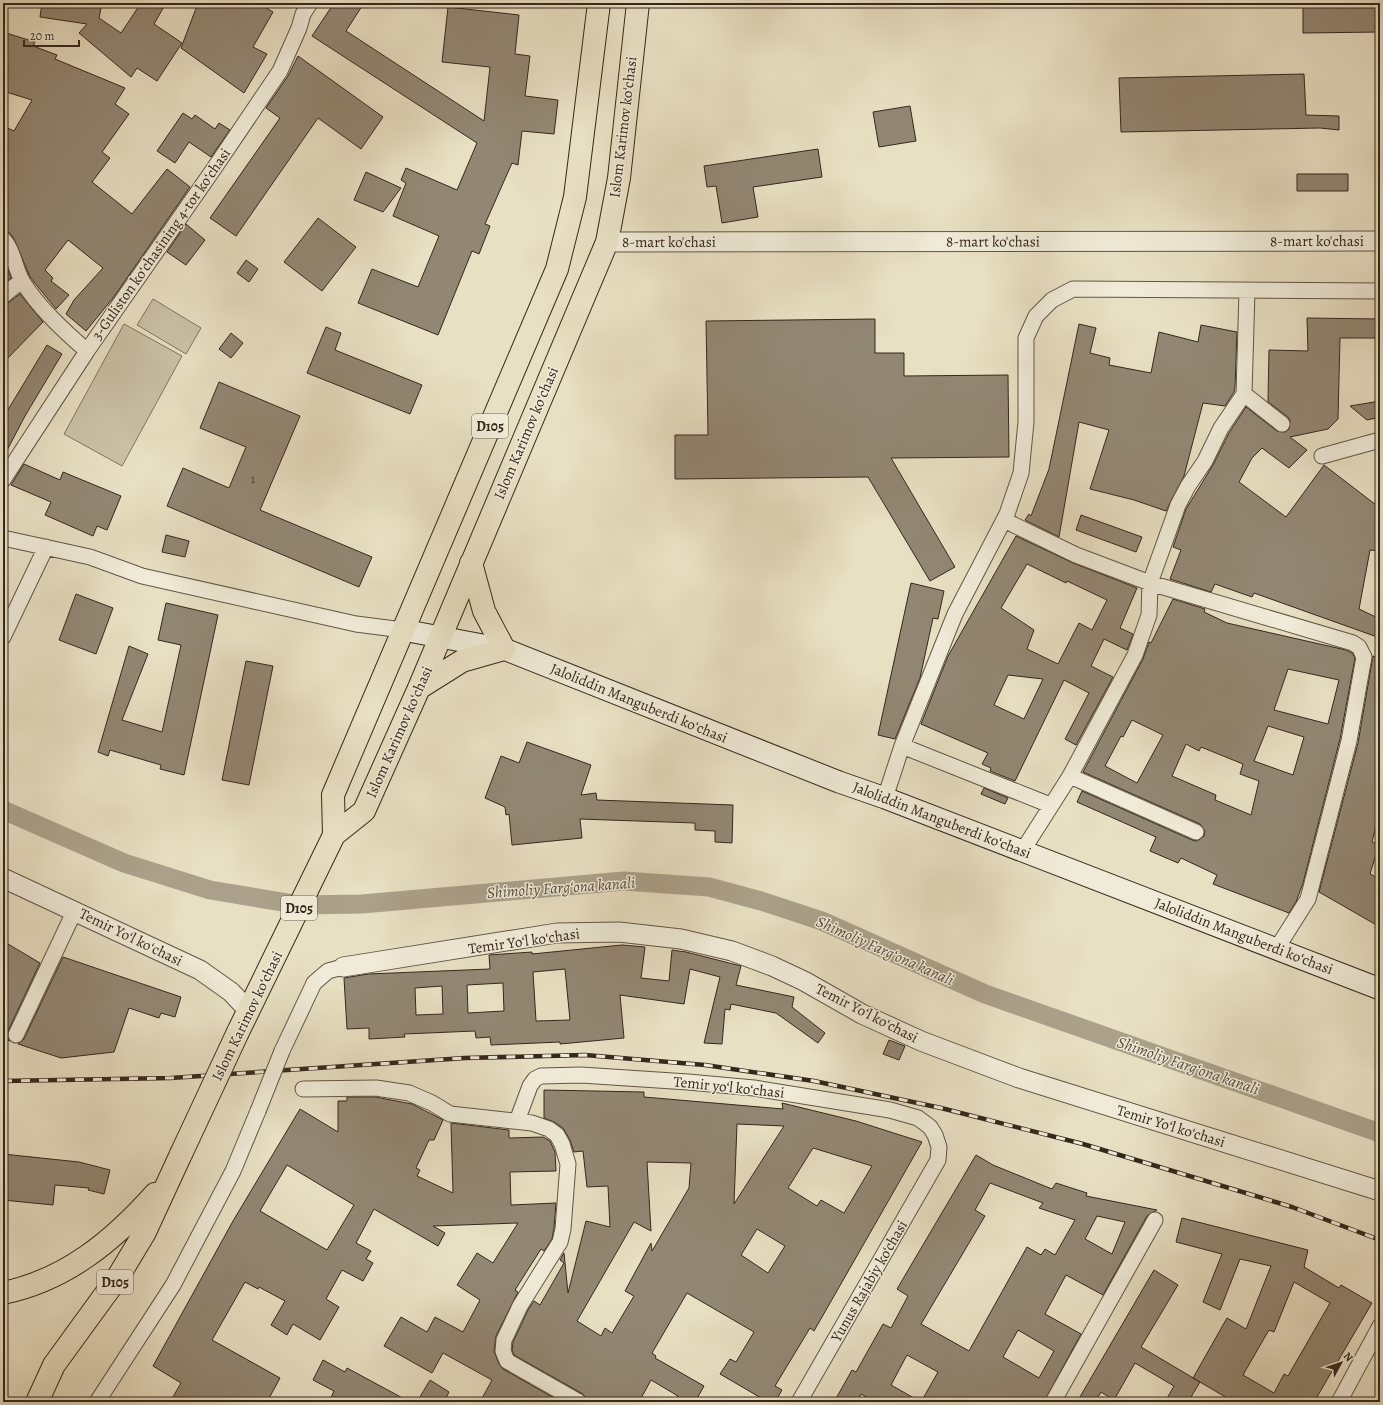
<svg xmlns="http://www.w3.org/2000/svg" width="1383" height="1405" viewBox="0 0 1383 1405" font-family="Alegreya,serif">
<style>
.green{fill:#cac1a7;stroke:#807462}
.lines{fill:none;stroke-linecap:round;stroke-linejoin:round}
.canal{stroke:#aba18a;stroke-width:19}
.building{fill:#928773;stroke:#35271c;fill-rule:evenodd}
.minor-casing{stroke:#625546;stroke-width:17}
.tertiary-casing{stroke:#625546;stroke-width:21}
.secondary-casing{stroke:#35271c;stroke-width:23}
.primary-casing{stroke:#35271c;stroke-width:24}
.minor{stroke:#f0ebd8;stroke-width:15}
.tertiary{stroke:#f0ebd8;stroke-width:19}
.secondary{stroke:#f0ebd8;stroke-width:21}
.primary{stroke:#e8e0c3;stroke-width:22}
.rail-casing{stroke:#35271c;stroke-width:4.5}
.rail{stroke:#f0ebd8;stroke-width:3;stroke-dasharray:9;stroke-linecap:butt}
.minor-bridge-casing{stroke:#625546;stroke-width:17;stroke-linecap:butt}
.primary-bridge-casing{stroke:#35271c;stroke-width:24;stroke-linecap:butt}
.minor-bridge{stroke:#f0ebd8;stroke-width:15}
.primary-bridge{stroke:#e8e0c3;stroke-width:22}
.labels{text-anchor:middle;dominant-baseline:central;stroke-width:3;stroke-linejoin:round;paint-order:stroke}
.number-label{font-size:13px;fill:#4c3f32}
.shield{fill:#f0ebd8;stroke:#6d6254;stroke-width:1}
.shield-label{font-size:14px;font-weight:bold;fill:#35271c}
.street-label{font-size:15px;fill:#35271c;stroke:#f0ebd8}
.water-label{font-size:16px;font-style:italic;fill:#584c3d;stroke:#f0ebd8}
</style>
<rect width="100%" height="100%" fill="#e8e0c3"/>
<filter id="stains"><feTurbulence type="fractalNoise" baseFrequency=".005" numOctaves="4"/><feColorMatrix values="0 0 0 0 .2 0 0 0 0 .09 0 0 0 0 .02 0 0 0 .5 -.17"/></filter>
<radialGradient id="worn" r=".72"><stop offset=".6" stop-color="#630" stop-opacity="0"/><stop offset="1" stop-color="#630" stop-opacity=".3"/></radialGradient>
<path class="green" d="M153 299 201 328 186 354 137 325Z
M124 324 182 356 122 466 64 434Z"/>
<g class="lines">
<path class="canal" d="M3 810 124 863 210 890 300 905 362 904 624 881 709 887 761 901 822 921 985 994 1380 1133"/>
</g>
<path class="building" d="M42 3H102L99 18 121 33 141 3H166L154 24 182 43 157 81 137 68 131 77 79 33 87 24 40 17Z
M198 3H230L247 6V3H258L273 12 253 47 267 54 244 93 181 48Z
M334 3H364L346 31 484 121 490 67 442 62 448 7 519 15 515 54 530 56 525 96 558 100 554 134 522 131 518 165 512 163 485 224 490 226 479 254 472 251 438 335 358 303 372 269 418 287 439 236 393 216 406 183 401 180 406 168 457 190 477 143 312 36Z
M1303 3H1380V32L1303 33Z
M3 32 35 42 33 46 57 55 55 59 125 88 115 104 129 114 102 152 110 158 92 182 132 214 167 169 190 187 113 298 86 331 66 314 74 300 103 268 68 240 45 270 53 278 51 281 69 295 56 309 30 277 14 239 10 233 3 230V126L14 131 32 100 3 91Z
M298 56 383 117 361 149 318 118 236 236 210 218 280 118 266 108 288 76Z
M1304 74 1306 115 1339 116V130L1320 128 1121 132 1119 78Z
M910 106 916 141 879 147 873 112Z
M183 113 192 119 195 115 215 129 219 123 230 130 211 157 189 142 175 163 157 151Z
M818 149 822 177 753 187 758 217 722 223 716 186 707 187 704 166Z
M366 172 401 188 383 212 354 200Z
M1297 174H1348V191H1297Z
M318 218 356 247 322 291 284 262Z
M186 224 205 240 186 265 167 252Z
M3 256 11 278 3 284Z
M246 260 258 269 249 282 237 273Z
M20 294 43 322 3 363V305L8 303Z
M1307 318 1380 319V338H1340L1338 419 1328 429 1290 437 1307 450 1289 468 1262 448 1252 458 1239 482 1286 517 1324 465 1380 508V551L1370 550 1359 609 1380 619V638L1254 593 1252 597 1215 584 1211 592 1170 579 1181 550 1173 547 1186 509 1213 465 1229 433 1246 407 1277 431 1285 432 1289 429 1290 421 1288 417 1268 402 1269 350 1308 351Z
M875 319V353H904V376L1008 375 1009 457 891 458 955 567 930 581 868 477 675 479V435H708L706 321Z
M1079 324 1096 328 1090 353 1110 358 1109 365 1151 373 1159 332 1198 342 1201 325 1237 332 1235 387 1234 392 1225 406 1203 403 1184 476 1166 511 1134 500 1090 489 1109 430 1079 422 1059 537 1025 520 1029 514 1031 516 1049 469Z
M326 327 341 333 335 350 422 385 410 414 307 373Z
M231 333 243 343 231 358 219 349Z
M47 345 62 354 25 416 4 456 7 457 3 464V418Z
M219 382 300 416 260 510 372 557 359 587 167 506 183 468 229 488 246 447 200 428Z
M1380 401V417L1367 420 1350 406Z
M24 464 60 480 63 472 121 496 107 530 97 526 93 536 45 515 51 502 11 485Z
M1081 515 1142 537 1136 552 1076 530Z
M166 535 189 541 185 557 162 552Z
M1016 536 1073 563 1137 588 1120 628 1133 634 1127 650 1104 639 1091 666 1113 677 1076 745 1065 739 1089 693 1064 680 1015 781 990 771 991 768 982 764 988 753 921 724 948 656ZM1027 564 1066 583 1067 581 1107 600 1092 630 1079 623 1058 664 1027 649 1034 630 1001 608ZM1008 675 1043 679 1024 719 994 705Z
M911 583 944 591 938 619 933 618 920 678 895 739 878 735Z
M76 594 113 608 96 654 59 640Z
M1173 599 1205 609 1204 612 1227 623 1346 650 1352 653 1355 658 1340 739 1303 883 1296 902 1289 913 1213 884 1217 875 1181 858 1178 863 1150 851 1156 837 1077 802 1082 791 1192 840 1197 841 1204 836 1205 831 1200 824 1083 772 1143 659 1149 642 1151 643ZM1288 669 1339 680 1328 724 1274 710ZM1132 720 1163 735 1137 783 1105 766 1121 736 1123 737ZM1268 726 1304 737 1293 775 1254 761ZM1186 744 1199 751 1201 747 1243 764 1240 774 1259 781 1251 815 1215 800 1216 795 1172 776Z
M166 603 218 615 184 775 160 769 161 765 110 750 108 756 98 752 129 646 148 654 122 720 162 732 181 645 158 640Z
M1373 656 1380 658V810L1372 842 1379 845 1370 874 1380 879V927L1319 892 1358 743Z
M246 661 273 666 249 785 222 780Z
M527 742 591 765 581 795 596 793 597 800 733 805 732 843 715 842V831L695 830V823L580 819 582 838 512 845 509 814 506 815 505 807 485 798 501 756 519 763Z
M984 788 1008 798 1005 804 981 794Z
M3 941 40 963 8 1031 7 1036 10 1041 3 1039Z
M622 945 645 947 641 978 669 981 672 950 686 952 741 966 736 985 794 997 792 1007 825 1033 818 1043 776 1013 731 1004 730 1010 725 1009 722 1044 704 1043 720 977 690 969 684 1004 620 995 624 1038 560 1044V1042L491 1045 490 1037 476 1038 475 1031 404 1034 405 1037 369 1039V1028L347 1029 344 978 368 974 490 969 489 955 532 952V954ZM565 969 570 1020 536 1021 533 972ZM503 983 504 1011 468 1013 467 985ZM442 986 443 1014 416 1015 415 988Z
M63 957 181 997 175 1017 161 1013 159 1018 129 1008 114 1052 61 1058 18 1044 24 1039Z
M889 1040 905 1046 899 1060 883 1054Z
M544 1090 644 1092V1097L783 1109 782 1103 856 1121 922 1142 814 1331 810 1328 775 1386 782 1390 775 1402H768L720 1374 730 1359 736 1362 754 1332 687 1293 652 1353 656 1356 655 1358 704 1386 695 1402H674L678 1396 651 1380 639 1402H588L583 1394 514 1355 512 1350 513 1342 528 1310 534 1301 540 1305 564 1263 560 1260 564 1253 568 1293 586 1221 610 1227 608 1186 587 1187 583 1151 574 1152 570 1140 563 1128 554 1122 544 1118ZM737 1124 784 1126 734 1204ZM813 1148 872 1166 844 1213 821 1200 817 1206 788 1188ZM647 1162 691 1163 689 1188 652 1251 651 1243 625 1291 634 1296 612 1333 605 1328 601 1336 577 1321 634 1222 651 1231ZM757 1229 785 1246 768 1273 741 1255Z
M347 1097H375L412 1104 443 1120 434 1140H429L416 1168 420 1170 417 1176 453 1193 451 1123 509 1130V1138L543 1137 550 1141 555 1152 556 1171 510 1172 511 1205 556 1203 554 1228 552 1239 544 1251 541 1249 515 1290 518 1292 496 1336 494 1351 499 1364 503 1369 561 1402H480L492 1380 443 1353 432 1373 384 1346 401 1317 427 1332 435 1317 463 1332 480 1300 457 1285 477 1253 493 1263 518 1223 433 1226 445 1233 438 1246 374 1209 356 1243 371 1251 366 1259 373 1263 363 1281 342 1270 326 1299 339 1307 320 1340 293 1324 287 1335 271 1325 285 1301 259 1287 258 1289 245 1282 212 1340 280 1378 267 1402H170L181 1383 153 1366 233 1221 300 1109 338 1132V1101H347ZM287 1165 354 1205 327 1250 260 1211Z
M3 1154 79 1162 110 1170 104 1194 88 1190 89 1188 55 1185 53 1205 3 1200Z
M976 1155 993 1165 1052 1189 1056 1183 1087 1193 1086 1196 1157 1210 1147 1216 1103 1295 1066 1275 1045 1314 1081 1334 1044 1402H921L938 1372 907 1355 891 1385 921 1402H876L861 1394 857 1402H834L852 1370 856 1372 883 1324 891 1328 908 1296 897 1289ZM990 1183 1043 1203 1039 1208 1075 1220 1055 1255 1045 1249 1041 1255 1027 1247 969 1351 921 1324 985 1216 975 1210ZM1097 1216 1125 1222 1112 1254 1085 1239ZM1018 1330 1054 1351 1039 1378 1003 1357Z
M1182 1218 1308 1250 1304 1267 1339 1288 1341 1285 1372 1303 1314 1402H1234L1193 1378 1227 1318 1246 1329 1271 1266 1240 1259 1220 1310 1203 1302 1222 1254 1176 1242ZM1294 1282 1330 1303 1288 1376 1284 1374 1274 1393 1243 1375 1269 1330 1274 1332Z
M1154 1270 1178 1285 1141 1347 1200 1382 1188 1402H1165L1174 1386 1135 1363 1114 1400 1101 1392 1095 1402H1077Z
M323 1360 345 1372 347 1368 410 1402H329L334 1391 313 1380Z
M430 1380 449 1392 444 1402H417Z"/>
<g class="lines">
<defs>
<path id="minor" d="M3 239C13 249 15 268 22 281 39 308 63 330 87 351
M3 296 22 280
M1244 394 1282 424
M1322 456 1380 440
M3 480 87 351 213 170 280 71 299 28 303 14 310 3
M1004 520 1076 555 1150 583 1353 643 1359 647 1364 657 1349 741 1308 899 1277 948
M3 538 90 557 142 576 356 624 403 630
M3 637 46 547
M902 746 1050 805
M1070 776 1196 832
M885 798 902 746 955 614 1007 514 1021 473 1026 422V338L1036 316 1052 300 1073 289 1380 291
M1023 850 1070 776 1135 655 1149 615 1150 583 1178 505 1188 486 1205 461 1221 428 1244 394 1247 291
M16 1035 75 910
M282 1051 314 983 328 971 343 967
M303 1089 376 1088 409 1093 432 1103 450 1114 532 1123 549 1129 557 1135 562 1144 568 1164 563 1229 560 1242 520 1306 504 1340 503 1351 507 1361 579 1402
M517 1121 530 1086 535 1079 541 1076 581 1075 688 1082 754 1088 890 1110 918 1118 930 1127 935 1135 939 1147 938 1160 799 1402
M97 1402 173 1285 233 1171 258 1111
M1053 1402 1155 1220
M1339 1402 1380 1326"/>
<g id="tertiary">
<path id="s1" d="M607 242 1380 241"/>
<path d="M3 878 200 970 231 992 249 1011"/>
<path d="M343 967 557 933 619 932 681 939 732 951 772 966 804 981 862 1014 921 1041 1019 1078 1380 1191"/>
</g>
<path id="secondary" d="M403 630 504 649 839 782 885 798 1380 989"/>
<path id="primary" d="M419 688 462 661 504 649 484 611 471 563
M334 835 333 795 557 269 575 197 599 3
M238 1032 334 835 364 811 419 688 607 242 619 178 638 3
M3 1293C66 1280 113 1241 155 1194
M37 1402 54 1365 118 1277 145 1232 181 1154"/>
</defs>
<use href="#minor" class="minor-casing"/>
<use href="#tertiary" class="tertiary-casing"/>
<use href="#secondary" class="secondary-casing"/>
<use href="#primary" class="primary-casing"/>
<use href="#minor" class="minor"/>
<use href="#tertiary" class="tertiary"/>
<use href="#secondary" class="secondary"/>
<use href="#primary" class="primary"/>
<defs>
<path id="rail" d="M3 1081 171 1078 465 1058 585 1055 705 1065 814 1081 941 1108 1083 1144 1292 1207 1380 1240"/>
</defs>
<use href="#rail" class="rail-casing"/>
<use href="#rail" class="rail"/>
<defs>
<path id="minor-bridge" d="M258 1111 282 1051"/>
<path id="primary-bridge" d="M181 1154 238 1032"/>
</defs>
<use href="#minor-bridge" class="minor-bridge-casing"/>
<use href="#primary-bridge" class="primary-bridge-casing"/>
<use href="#minor-bridge" class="minor-bridge"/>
<use href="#primary-bridge" class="primary-bridge"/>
</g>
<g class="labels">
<g class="number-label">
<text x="253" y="478">1</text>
</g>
<g class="shield">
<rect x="472" y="414" width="36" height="24" rx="3"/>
<rect x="281" y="896" width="36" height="24" rx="3"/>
<rect x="97" y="1270" width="36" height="24" rx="3"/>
</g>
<g class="shield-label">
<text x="490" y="426">D105</text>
<text x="299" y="908">D105</text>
<text x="115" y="1282">D105</text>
</g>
<g class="street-label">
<text transform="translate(623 127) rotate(-83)">Islom Karimov koʻchasi</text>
<text stroke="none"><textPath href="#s1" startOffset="62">8-mart ko'chasi</textPath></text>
<text stroke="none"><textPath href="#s1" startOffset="386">8-mart ko'chasi</textPath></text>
<text stroke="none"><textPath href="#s1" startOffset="710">8-mart ko'chasi</textPath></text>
<text transform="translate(161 244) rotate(-55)">3-Guliston koʻchasining 4-tor koʻchasi</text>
<text transform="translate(526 433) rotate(-67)">Islom Karimov koʻchasi</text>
<text transform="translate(639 703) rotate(22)">Jaloliddin Manguberdi koʻchasi</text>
<text transform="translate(399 732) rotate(-66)">Islom Karimov koʻchasi</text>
<text transform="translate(942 820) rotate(21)">Jaloliddin Manguberdi koʻchasi</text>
<text transform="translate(1244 936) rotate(21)">Jaloliddin Manguberdi koʻchasi</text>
<text transform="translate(131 937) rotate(26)">Temir Yoʻl koʻchasi</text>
<text transform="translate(524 941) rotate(-8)">Temir Yoʻl koʻchasi</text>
<text transform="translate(867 1013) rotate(27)">Temir Yoʻl koʻchasi</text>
<text transform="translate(247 1016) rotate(-64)">Islom Karimov koʻchasi</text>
<text transform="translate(729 1087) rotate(6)">Temir yoʻl koʻchasi</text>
<text transform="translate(1171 1126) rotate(17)">Temir Yoʻl koʻchasi</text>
<text transform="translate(869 1281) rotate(-60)">Yunus Rajabiy ko‘chasi</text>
</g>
<g class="water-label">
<text transform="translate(561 888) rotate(-4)">Shimoliy Fargʻona kanali</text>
<text transform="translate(885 951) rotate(24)">Shimoliy Fargʻona kanali</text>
<text transform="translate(1188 1066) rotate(19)">Shimoliy Fargʻona kanali</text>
</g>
</g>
<rect width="1383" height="1405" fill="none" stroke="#e8e0c3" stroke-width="16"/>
<rect x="4" y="4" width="1375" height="1397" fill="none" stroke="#35271c" stroke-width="2"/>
<rect x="8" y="8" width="1367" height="1389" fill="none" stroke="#35271c"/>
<g transform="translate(1341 1363) rotate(50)" stroke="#f0ebd8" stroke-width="3" paint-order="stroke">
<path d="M0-3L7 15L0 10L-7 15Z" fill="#35271c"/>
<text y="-6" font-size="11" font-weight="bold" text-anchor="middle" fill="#35271c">N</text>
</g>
<path d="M24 40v6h55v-6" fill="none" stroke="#35271c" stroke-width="2"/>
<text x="30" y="40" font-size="12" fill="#35271c" stroke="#f0ebd8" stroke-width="3" paint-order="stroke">20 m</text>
<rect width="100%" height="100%" filter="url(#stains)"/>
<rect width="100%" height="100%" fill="url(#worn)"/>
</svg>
